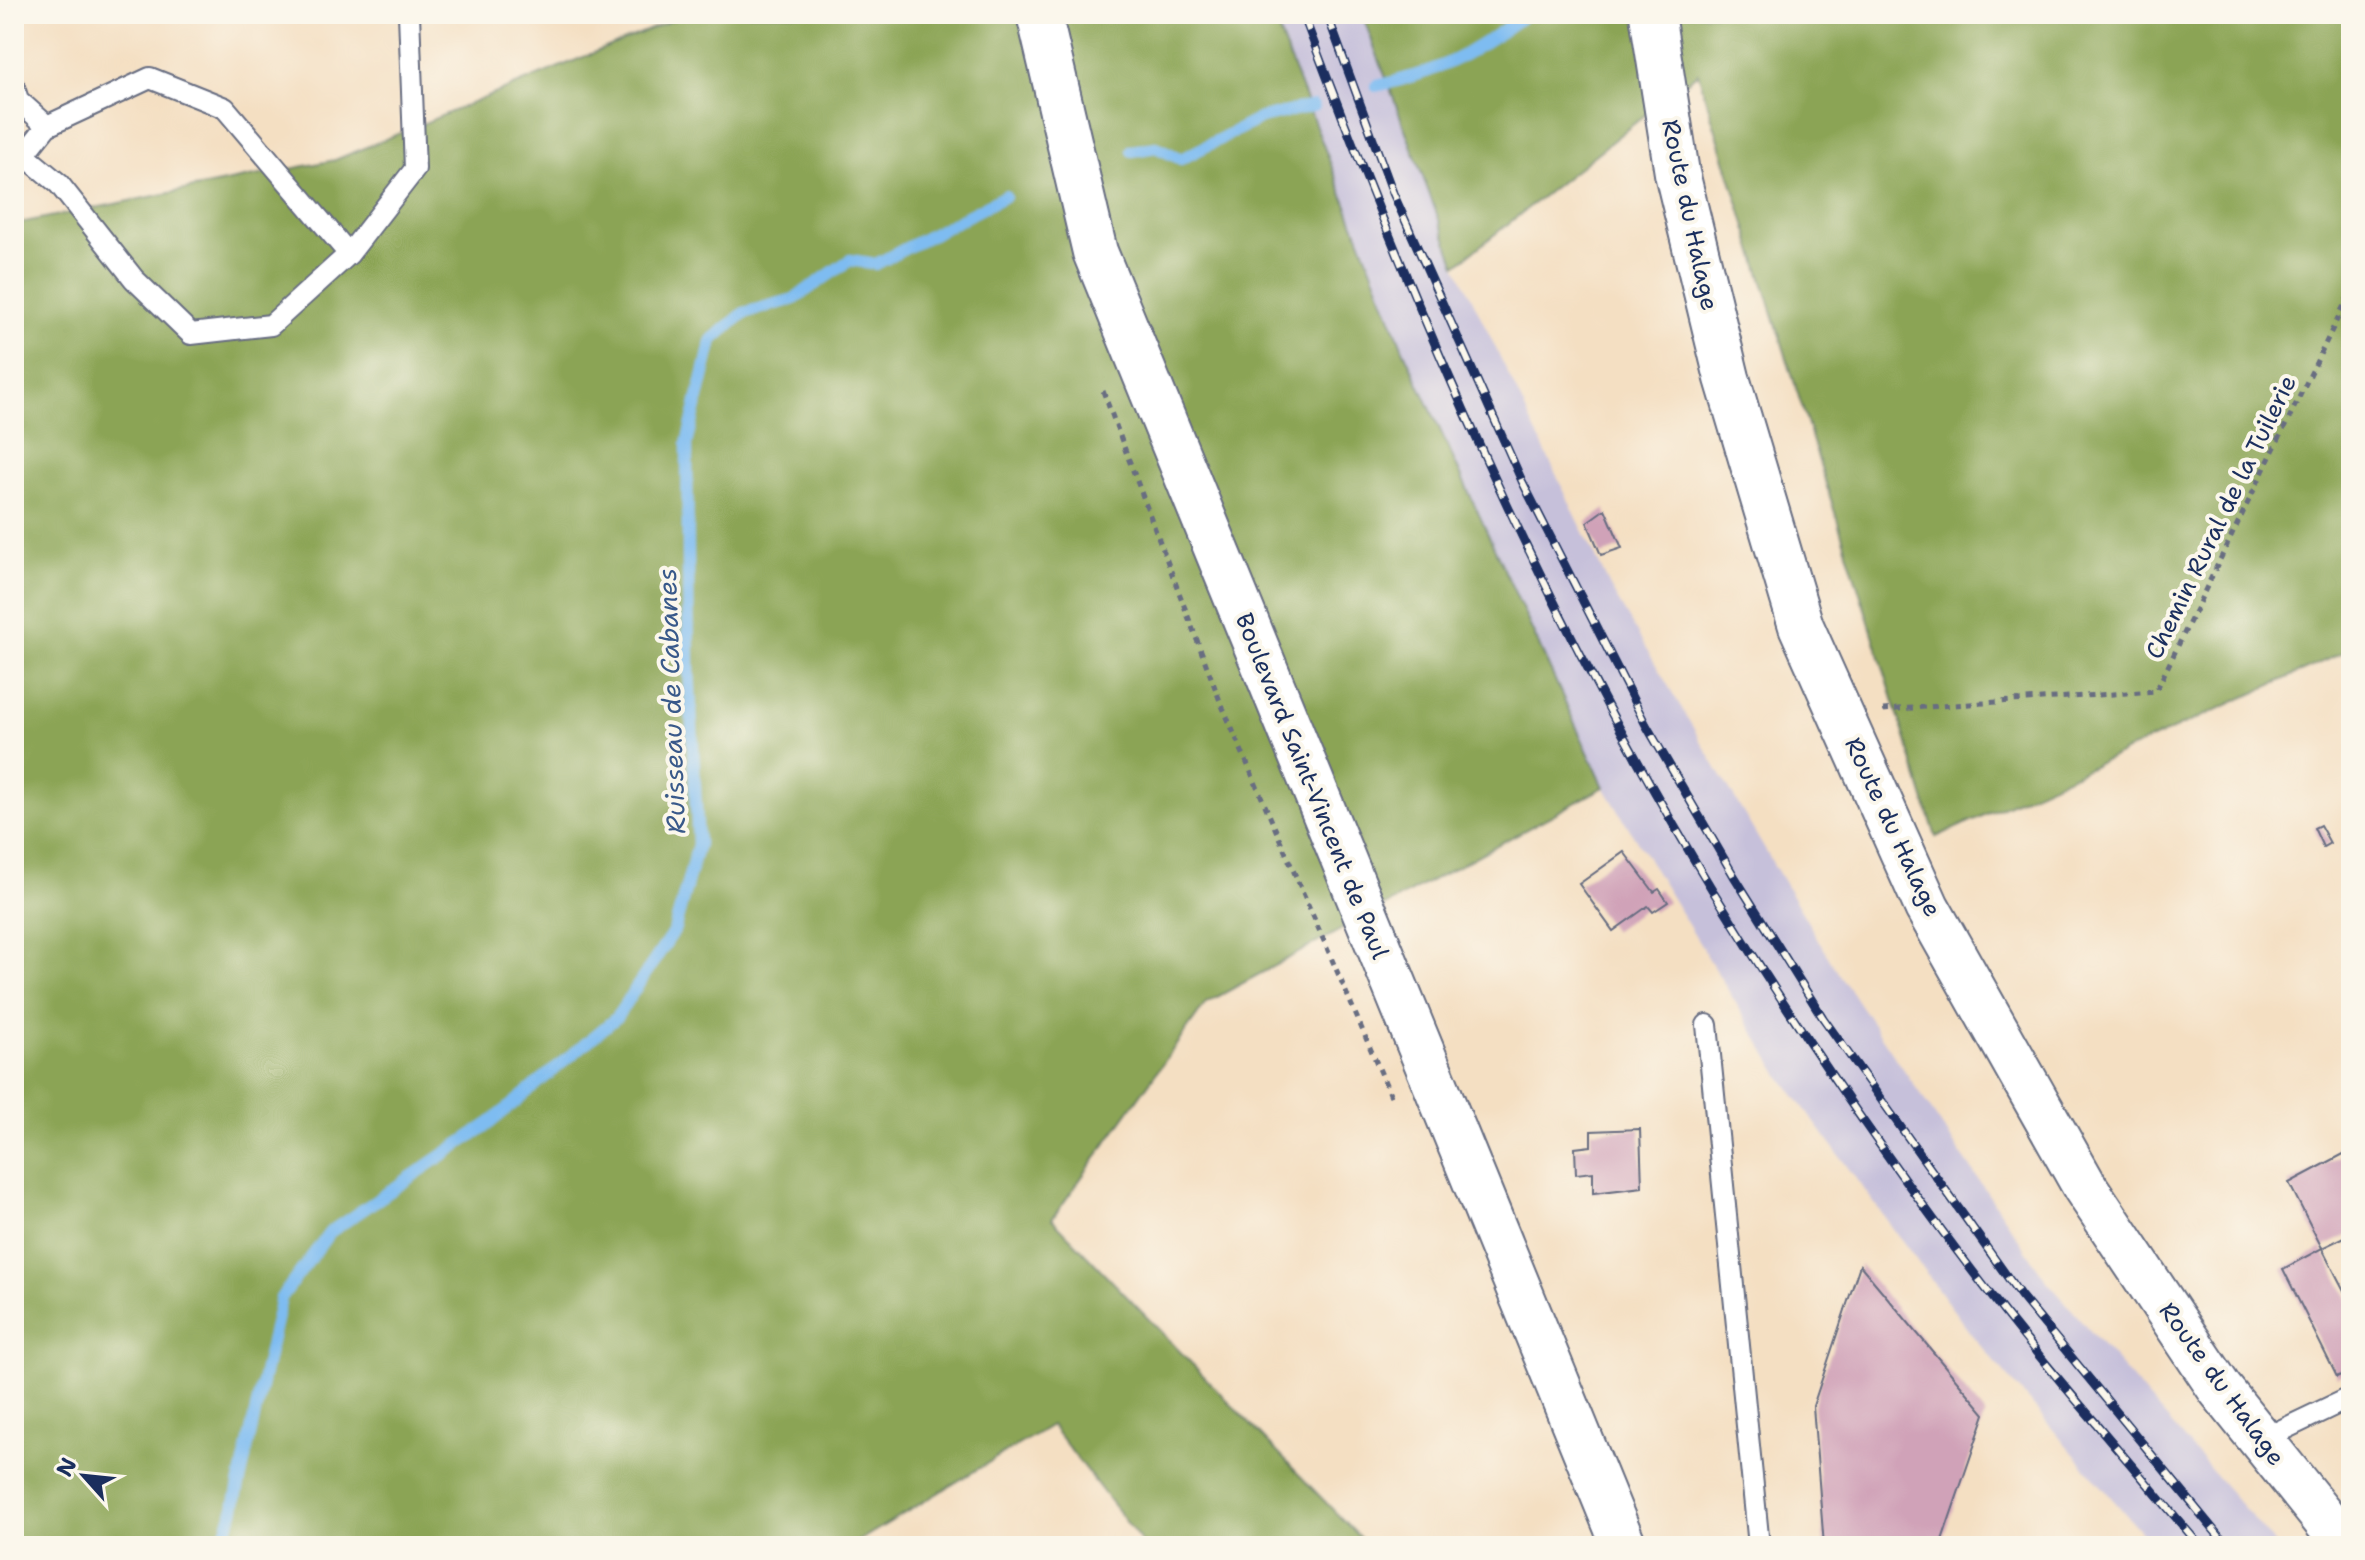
<svg xmlns="http://www.w3.org/2000/svg" width="2365" height="1560" viewBox="0 0 2365 1560" font-family="'Shantell Sans',sans-serif">
<style>
.industrial{fill:#c6c0da}
.forest{fill:#8ba455;stroke:#536a5a;stroke-width:2}
.lines{fill:none;stroke-linecap:round;stroke-linejoin:round}
.stream{stroke:#7ebcf1;stroke-width:12}
.building{fill:#d0a2b8}
.lane-casing{stroke:#676d81;stroke-width:24}
.secondary-casing{stroke:#676d81;stroke-width:48}
.path{stroke:#676d81;stroke-width:5;stroke-dasharray:6 6;stroke-linecap:butt}
.lane{stroke:#fff;stroke-width:20}
.secondary{stroke:#fff;stroke-width:44}
.rail-casing{stroke:#1b2f5e;stroke-width:9}
.rail{stroke:#fbf7ec;stroke-width:6;stroke-dasharray:18;stroke-linecap:butt}
.labels{text-anchor:middle;dominant-baseline:central;stroke-width:8;stroke-linejoin:round;paint-order:stroke}
.street-label{font-size:24px;fill:#1b2f5e;stroke:#fbf7ec}
.water-label{font-size:26px;font-style:italic;fill:#39598a;stroke:#fbf7ec}
</style>
<rect width="100%" height="100%" fill="#fbf7ec"/>
<filter id="ink" filterUnits="userSpaceOnUse"><feTurbulence type="fractalNoise" baseFrequency=".0125" numOctaves="2"/><feDisplacementMap in="SourceGraphic" scale="16" xChannelSelector="R" yChannelSelector="G"/><feConvolveMatrix kernelMatrix="1 2 1 2 8 2 1 2 1" color-interpolation-filters="sRGB"/></filter>
<filter id="wash" filterUnits="userSpaceOnUse"><feTurbulence type="fractalNoise" baseFrequency=".006" numOctaves="4" result="noise"/><feDisplacementMap in="SourceGraphic" scale="32" xChannelSelector="R" yChannelSelector="G"/><feGaussianBlur stdDeviation="1.8" result="paint"/><feColorMatrix in="noise" values="0 0 0 0 0 0 0 0 0 0 0 0 0 0 0 0 0 1.4 0 .05"/><feComposite in="paint" operator="in"/></filter>
<g filter="url(#wash)">
<rect width="100%" height="100%" fill="#f4dfc2"/>
<path class="industrial" d="M1272 14H1362L1456 265 1610 587 1833 965 2047 1281 2277 1546H2153L1971 1334 1781 1077 1604 787 1403 349Z"/>
<path class="forest" d="M687 14H1272L1403 349 1604 787 1206 1003 1052 1219 1368 1546H1145L1051 1425 850 1546H14V224L335 160Z
M1362 14H2351V649L1936 837 1698 73 1456 265Z"/>
<g class="lines">
<path class="stream" d="M1376 86C1441 72 1473 53 1526 14
M1132 151 1156 147 1181 159 1261 118 1313 106
M221 1546 233 1512 281 1298 330 1232 490 1123 616 1018 674 931 698 844 689 669 687 444 712 340 744 313 794 299 850 260 876 264 1005 196"/>
</g>
<g id="blocks">
<path class="building" d="M1605 509 1622 548 1601 555 1587 522Z
M2320 825 2330 843 2323 847 2314 828Z
M1624 852 1654 892 1659 889 1668 902 1653 912 1648 906 1613 931 1579 884Z
M1640 1129 1642 1187 1593 1193V1172L1576 1174 1575 1148 1591 1146V1131Z
M2351 1150V1234L2322 1248 2289 1183Z
M2322 1248 2351 1304V1370L2337 1377 2283 1269Z
M1860 1265 1985 1414 1940 1546H1824L1813 1406Z"/>
</g>
</g>
<g filter="url(#ink)">
<use href="#blocks" fill-opacity="0" stroke="#676d81" stroke-width="2"/>
<g class="lines">
<defs>
<path id="lane" d="M14 87 18 100 47 126
M14 141 24 155 59 184 134 279 191 334 271 325 349 254 415 169 409 14
M24 155 47 126 150 78 225 108 349 254
M1707 1025 1759 1546
M2261 1440 2351 1397"/>
<path id="secondary" d="M1039 14 1095 252 1624 1546
M1652 14 1677 173 1727 378 1801 626 1927 907 2085 1187 2220 1389 2346 1546"/>
</defs>
<use href="#lane" class="lane-casing"/>
<use href="#secondary" class="secondary-casing"/>
<path class="path" d="M1103 391 1220 701 1391 1096
M1883 710 2156 691 2351 291
M2072 1546 2080 1542 2094 1546"/>
<use href="#lane" class="lane"/>
<use href="#secondary" class="secondary"/>
<defs>
<path id="rail" d="M1303 14C1416 315 1545 616 1713 891 1802 1036 1899 1178 2004 1312 2067 1392 2135 1468 2200 1546
M1327 14 1393 193 1522 481 1646 725 1734 876 1823 1018 2021 1296 2227 1546"/>
</defs>
<use href="#rail" class="rail-casing"/>
<use href="#rail" class="rail"/>
</g>
</g>
<g class="labels">
<g class="street-label">
<text transform="translate(1690 215) rotate(78)">Route du Halage</text>
<text transform="translate(2221 517) rotate(-64)">Chemin Rural de la Tuilerie</text>
<text transform="translate(1312 786) rotate(68)">Boulevard Saint-Vincent de Paul</text>
<text transform="translate(1893 827) rotate(65)">Route du Halage</text>
<text transform="translate(2222 1384) rotate(54)">Route du Halage</text>
</g>
<g class="water-label">
<text transform="translate(671 701) rotate(-92)">Ruisseau de Cabanes</text>
</g>
</g>
<rect width="2365" height="1560" fill="none" stroke="#fbf7ec" stroke-width="48"/>
<g transform="translate(84 1476) rotate(297)" stroke="#fbf7ec" stroke-width="6" paint-order="stroke">
<path d="M0-6L14 30L0 20L-14 30Z" fill="#1b2f5e"/>
<text y="-12" font-size="22" font-weight="bold" text-anchor="middle" fill="#1b2f5e">N</text>
</g>
</svg>
